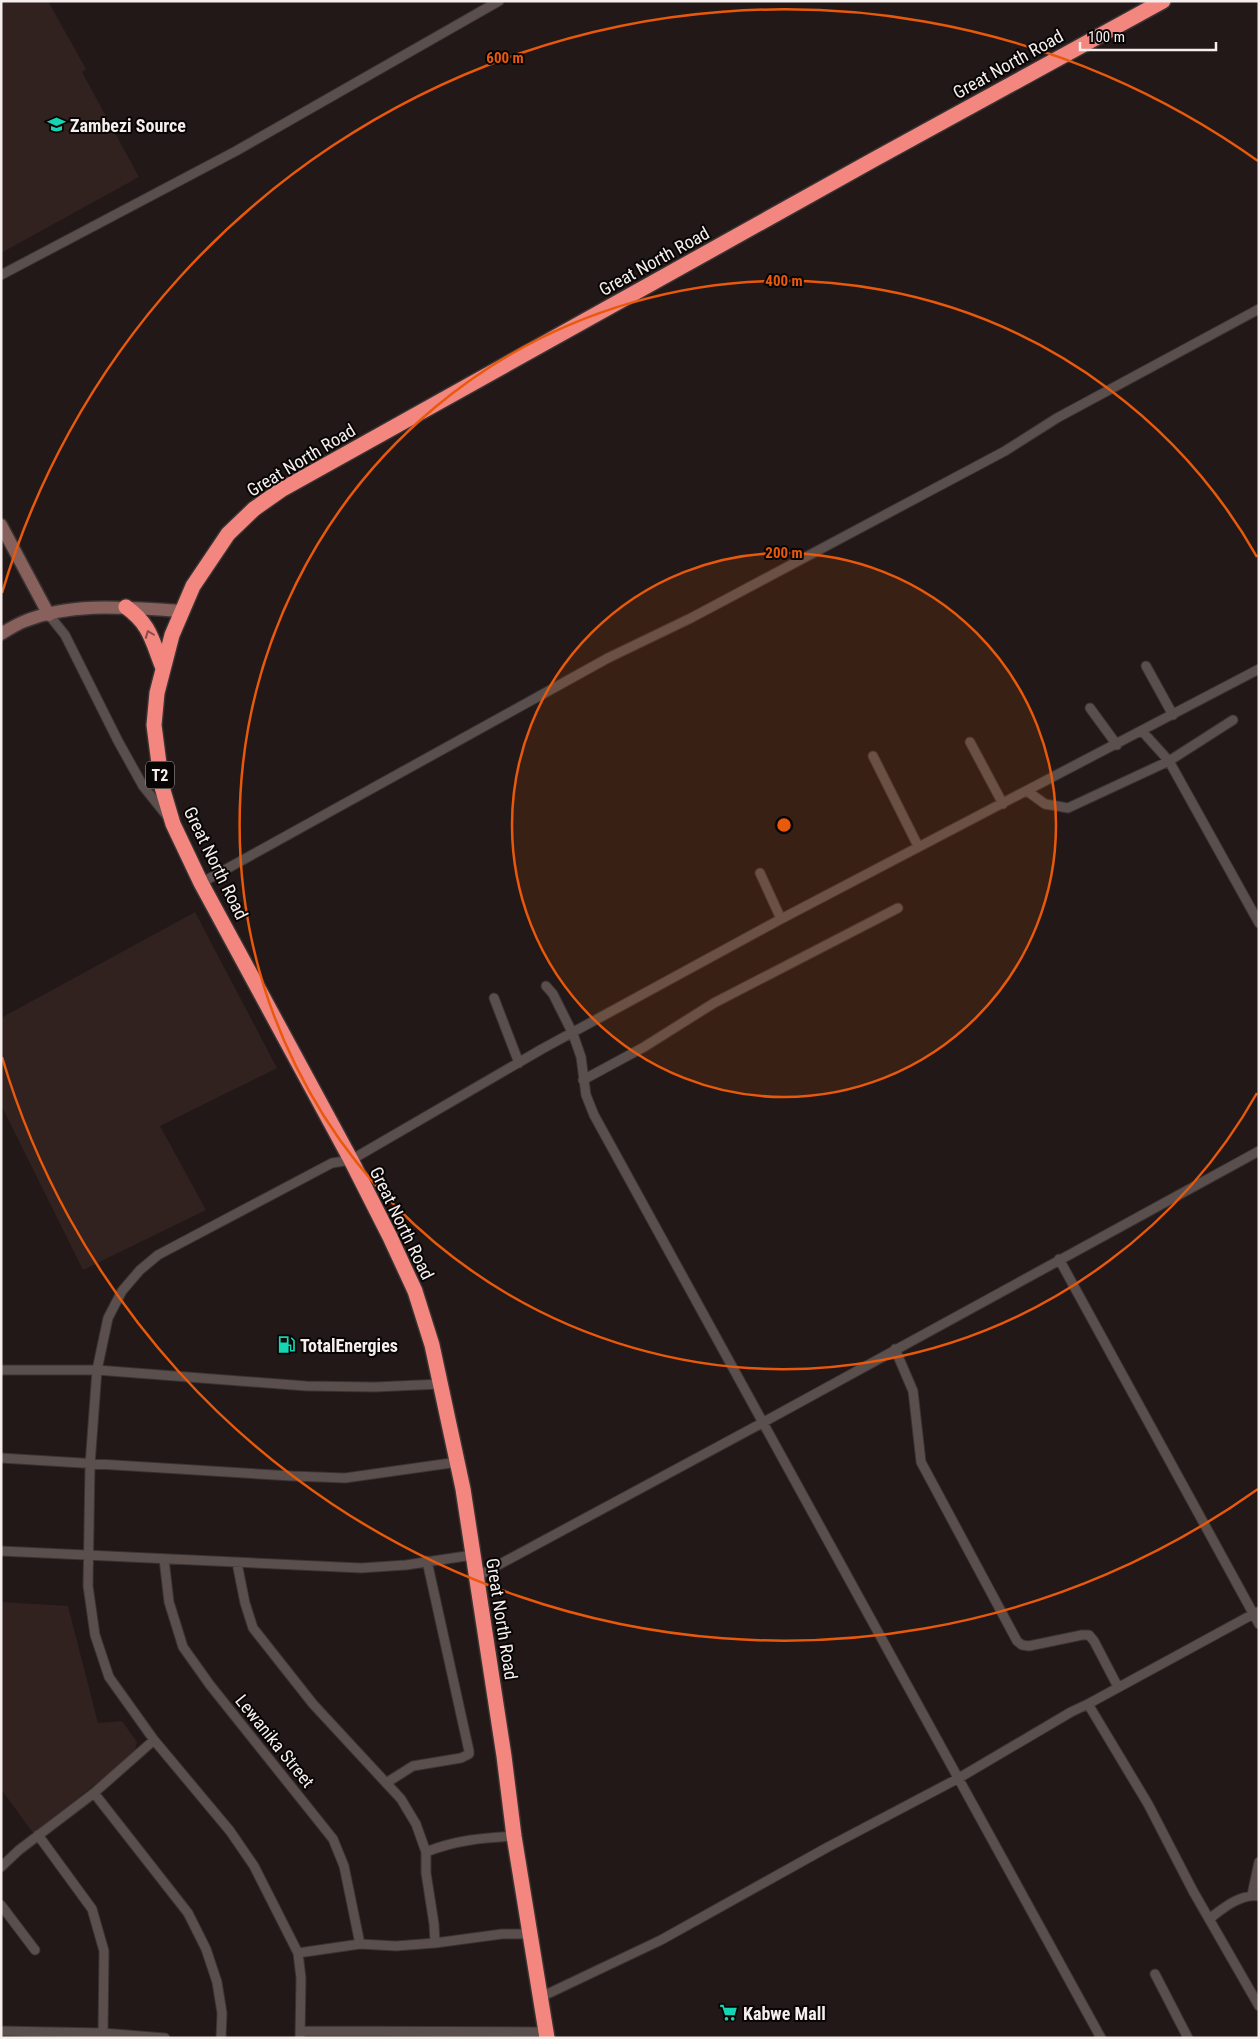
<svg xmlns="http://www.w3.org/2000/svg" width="1260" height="2039" viewBox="0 0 1260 2039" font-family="'Roboto Condensed',sans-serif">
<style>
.built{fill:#31211f}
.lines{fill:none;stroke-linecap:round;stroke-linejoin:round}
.street-casing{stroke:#3a3333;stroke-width:11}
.secondary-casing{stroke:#3a3333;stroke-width:15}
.highway-casing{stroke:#3a3333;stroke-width:18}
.street{stroke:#5a4f4d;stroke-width:9}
.secondary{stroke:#88605c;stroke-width:12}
.highway{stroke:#f3867e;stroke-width:15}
.oneway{stroke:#894c48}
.ring{fill:none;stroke:#e8590c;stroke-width:2.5}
.labels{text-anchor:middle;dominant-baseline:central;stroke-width:4;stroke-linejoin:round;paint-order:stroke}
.shield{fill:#080505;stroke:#aea8a7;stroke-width:1}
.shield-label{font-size:16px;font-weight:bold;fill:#f5eeed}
.street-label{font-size:18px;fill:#f5eeed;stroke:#080505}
.poi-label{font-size:18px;font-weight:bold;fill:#f5eeed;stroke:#080505;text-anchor:start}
.centre{fill:#e8590c;stroke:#080505;stroke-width:2.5}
.ring-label{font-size:15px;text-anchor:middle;font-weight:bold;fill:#e8590c;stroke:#080505;stroke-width:4;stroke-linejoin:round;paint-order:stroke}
</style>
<rect width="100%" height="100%" fill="#221817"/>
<path class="built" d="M1 1H48L86 69 82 72 139 177 1 253Z
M195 912 277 1068 160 1126 206 1210 83 1270 1 1105V1018Z
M1 1602 68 1606 98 1723 122 1721 137 1742 134 1754 33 1833 1 1789Z"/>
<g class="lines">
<defs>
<path id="street" d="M1 275 236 151 499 1
M49 615 65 635 118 741 143 786 167 816
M1146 666 1173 715
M1090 708 1117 745
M1142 731 1169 761 1259 923
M970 742 1003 804
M873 756 918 846
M1027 791 1045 804 1068 808 1169 761 1233 720
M760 873 781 919
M201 883 608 658 691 618 926 493 1005 451 1057 418 1259 309
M546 986 553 994 573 1034 581 1057 586 1095 594 1115 1101 2038
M494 998 519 1063
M583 1080 644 1047 714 1003 898 908
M1059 1259 1259 1624
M895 1349 913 1391 921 1462 1017 1641 1022 1645 1029 1646 1082 1635H1089L1094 1641 1118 1687
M1 1370H97L306 1386 375 1387 441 1384
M1 1458 292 1476 345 1478 458 1462
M1 1551 361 1568 406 1565 473 1555
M164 1559 169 1602 183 1647 210 1685 333 1839 344 1866 360 1944
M237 1563 245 1603 253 1628 313 1704 401 1799 416 1824 426 1852V1873L434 1924 435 1943 396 1946 360 1944 298 1953
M476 1577 762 1423 1259 1151
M1088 1704 1257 1612
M386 1783 413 1766 461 1758 469 1754V1751L427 1561
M94 1793 188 1913 206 1949 217 1982 222 2013 221 2038
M38 1835 92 1909 104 1951 103 2033
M426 1852C456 1840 482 1838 514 1836
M1 1867 19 1850 94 1793 154 1740
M1252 1895 1259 1862
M1 1905 35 1950
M1209 1919C1222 1909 1241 1893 1259 1896
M435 1943 502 1934H530
M1155 1974 1188 2038
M541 1997 661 1940 828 1847 959 1778 1071 1712 1088 1704 1148 1804 1193 1891 1259 2006
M1 2031 103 2033 165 2038
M300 2031 546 2032
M300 2038 301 1978 298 1953 254 1866 230 1831 154 1740 109 1677 95 1635 88 1586 90 1465 97 1370 108 1318 122 1291 140 1270 158 1255 332 1163 351 1160 542 1049 781 919 1259 669"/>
<path id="secondary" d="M1 525 49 615
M1 634C9 629 17 624 25 621 74 601 131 608 182 611"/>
<path id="highway" d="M126 607C151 625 152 641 163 668
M547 2038 514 1836 504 1756 463 1489 432 1345 415 1291 390 1237 351 1160 201 883 173 824 162 787 154 725 157 693 172 635 193 586 228 534 254 509 281 490 873 160 1163 1"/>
</defs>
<use href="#street" class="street-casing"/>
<use href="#secondary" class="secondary-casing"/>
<use href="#highway" class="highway-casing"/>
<use href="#street" class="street"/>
<use href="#secondary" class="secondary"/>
<use href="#highway" class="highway"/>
</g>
<defs><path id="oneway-chevron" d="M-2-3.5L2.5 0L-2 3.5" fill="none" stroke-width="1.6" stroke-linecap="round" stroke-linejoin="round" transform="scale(1.25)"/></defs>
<use class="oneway" href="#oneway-chevron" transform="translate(149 634) rotate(-111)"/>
<circle cx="784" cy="825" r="272" fill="#e8590c" fill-opacity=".12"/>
<g class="ring">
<circle cx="784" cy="825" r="272"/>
<path d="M1257 1093A544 544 0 1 1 1257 557"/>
<path d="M1258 1489A816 816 0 0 1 2 1057M2 593A816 816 0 0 1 1258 161"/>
</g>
<defs>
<symbol id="school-bare" viewBox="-9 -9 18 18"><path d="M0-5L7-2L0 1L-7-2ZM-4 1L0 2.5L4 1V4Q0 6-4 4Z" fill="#16d5b3" stroke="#080505" stroke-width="2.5" paint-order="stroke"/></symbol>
<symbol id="fuel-bare" viewBox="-9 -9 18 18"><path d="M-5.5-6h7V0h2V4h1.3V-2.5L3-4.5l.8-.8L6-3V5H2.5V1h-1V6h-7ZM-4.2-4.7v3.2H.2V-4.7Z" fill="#16d5b3" stroke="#080505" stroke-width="2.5" paint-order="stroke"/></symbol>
<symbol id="supermarket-bare" viewBox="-9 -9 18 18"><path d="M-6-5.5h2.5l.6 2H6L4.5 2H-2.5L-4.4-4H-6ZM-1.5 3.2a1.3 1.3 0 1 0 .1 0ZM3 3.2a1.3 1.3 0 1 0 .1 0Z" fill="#16d5b3" stroke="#080505" stroke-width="2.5" paint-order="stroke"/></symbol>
</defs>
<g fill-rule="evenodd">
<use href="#school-bare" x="44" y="112" width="25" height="25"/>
<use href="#fuel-bare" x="274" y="1332" width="25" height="25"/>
<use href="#supermarket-bare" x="716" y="2000" width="25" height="25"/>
</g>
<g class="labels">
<rect class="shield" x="146" y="761.5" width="28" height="27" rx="4"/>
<g class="shield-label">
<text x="160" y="775">T2</text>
</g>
<g class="street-label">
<text transform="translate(1008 64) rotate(-29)">Great North Road</text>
<text transform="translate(654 261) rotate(-29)">Great North Road</text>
<text transform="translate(301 460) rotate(-31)">Great North Road</text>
<text transform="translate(216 863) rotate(64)">Great North Road</text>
<text transform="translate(402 1223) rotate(64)">Great North Road</text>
<text transform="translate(502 1619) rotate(81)">Great North Road</text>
<text transform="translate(275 1741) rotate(51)">Lewanika Street</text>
</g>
<g class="poi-label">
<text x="70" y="125">Zambezi Source</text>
<text x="300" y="1345">TotalEnergies</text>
<text x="743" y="2013">Kabwe Mall</text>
</g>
</g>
<circle cx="784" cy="825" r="8" class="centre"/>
<g class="ring-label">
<text x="505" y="63">600 m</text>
<text x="784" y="286">400 m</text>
<text x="784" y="558">200 m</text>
</g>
<rect width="1260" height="2039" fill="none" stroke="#f5eeed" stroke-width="5"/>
<path d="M1080 42v8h136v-8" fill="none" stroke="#f5eeed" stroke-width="2.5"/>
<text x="1088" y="42" font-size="15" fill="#f5eeed" stroke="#080505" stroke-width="4" paint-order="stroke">100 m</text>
</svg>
